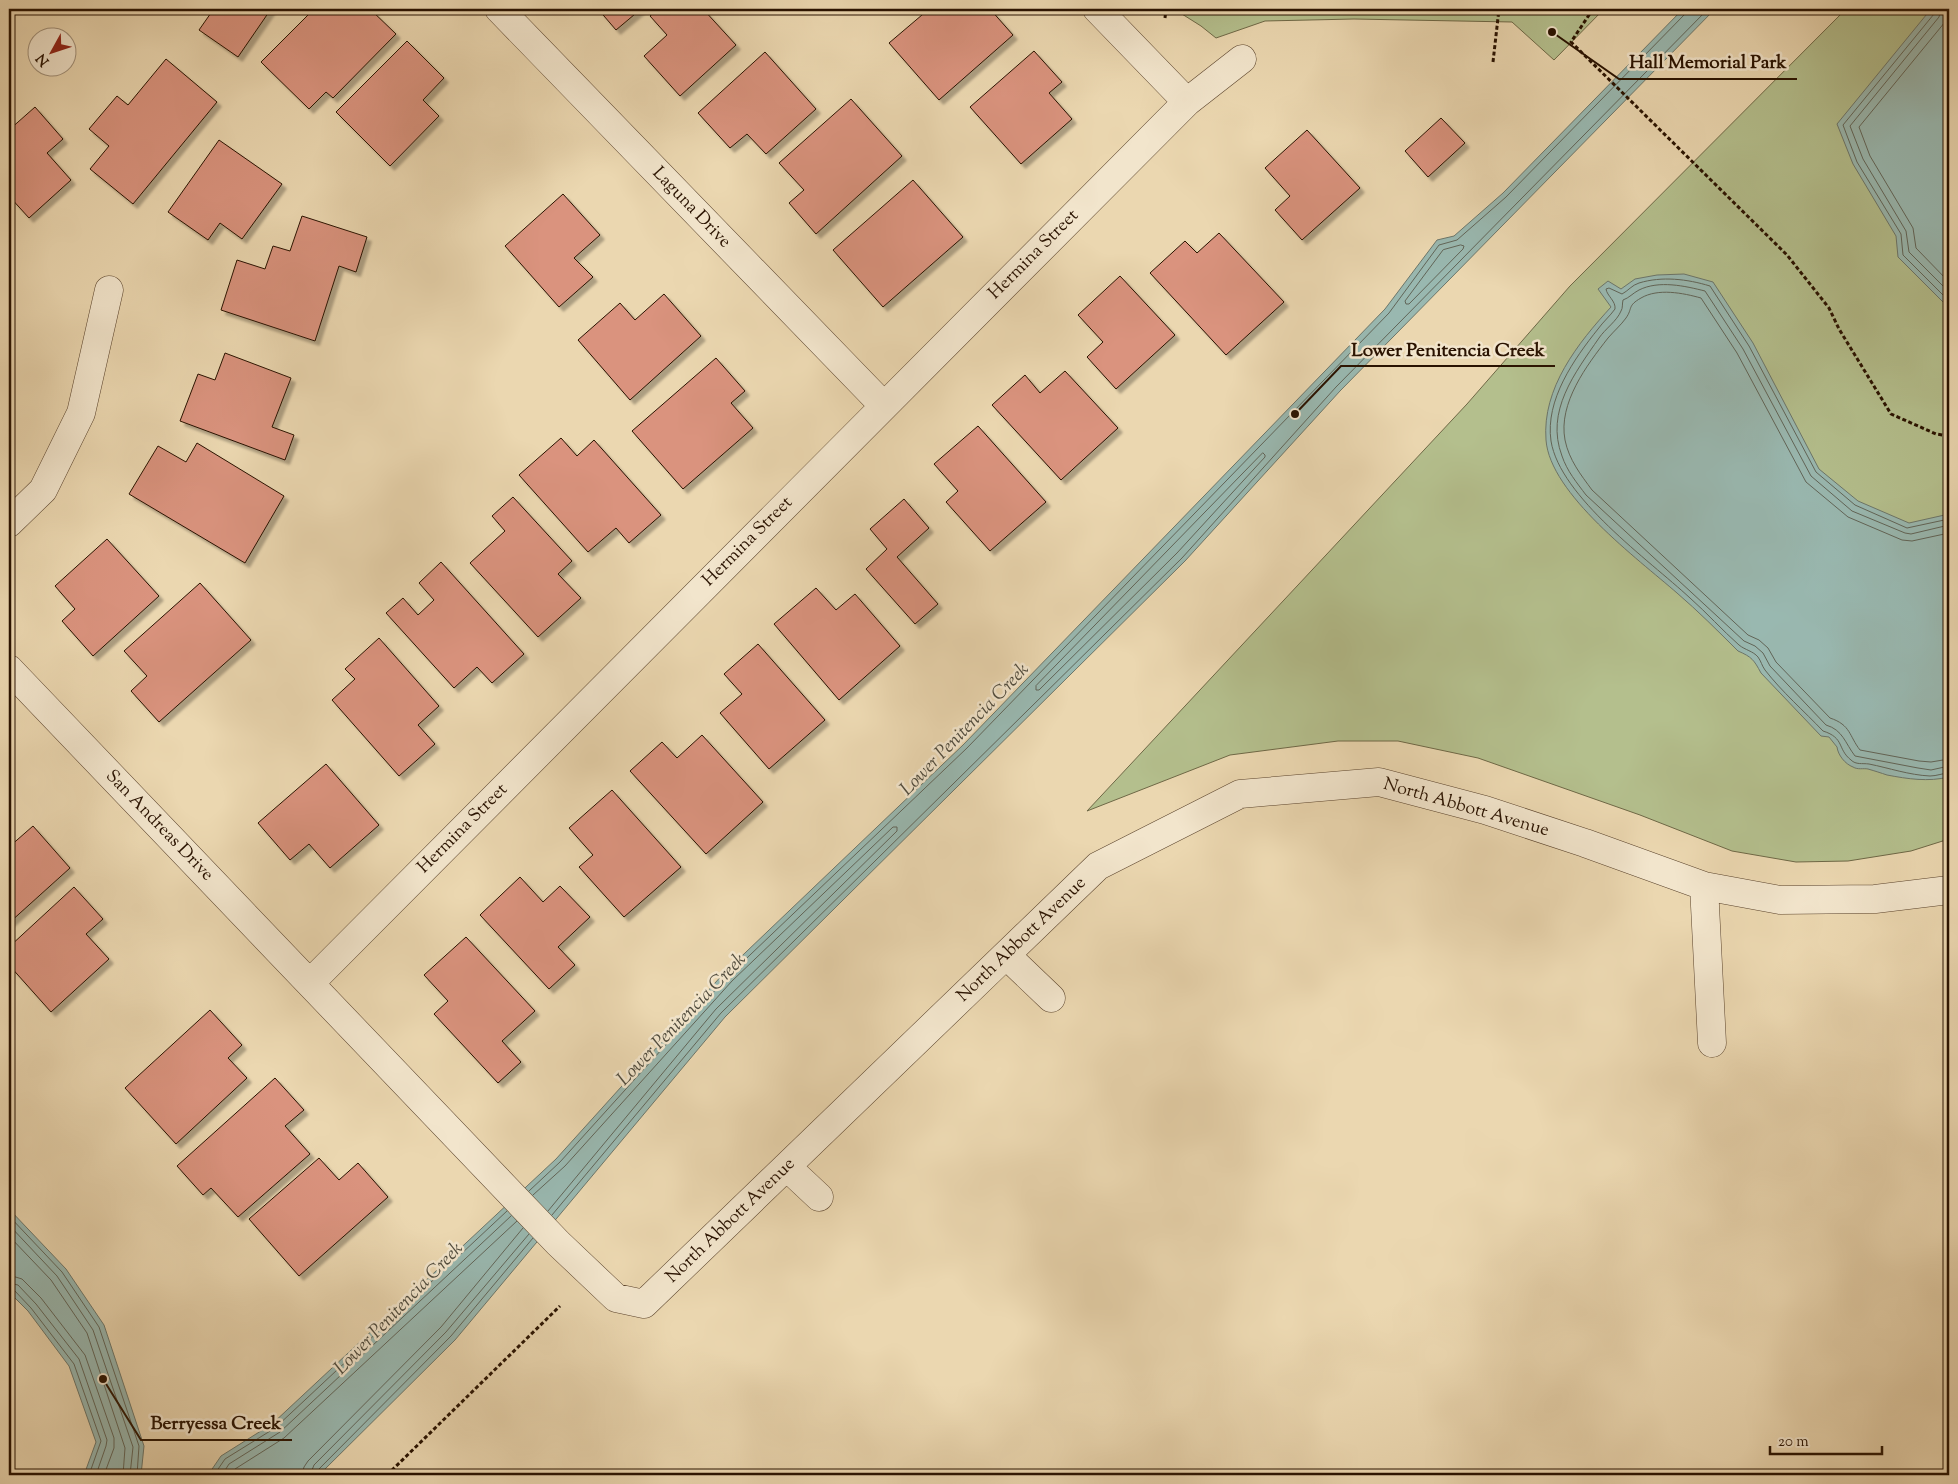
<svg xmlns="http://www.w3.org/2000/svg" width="1958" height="1484" viewBox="0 0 1958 1484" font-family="'Sorts Mill Goudy',serif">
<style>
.green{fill:#b4bf8d;stroke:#6e6846}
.water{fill:#99b8b0;stroke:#6c766a}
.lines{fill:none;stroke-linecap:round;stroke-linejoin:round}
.shore{stroke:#616558;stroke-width:1}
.building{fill:#da937e;stroke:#291200;filter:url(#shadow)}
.minor-casing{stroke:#5a432c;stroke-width:29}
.path{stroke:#291200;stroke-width:3;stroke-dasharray:4 2.5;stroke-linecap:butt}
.minor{stroke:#f2e5cc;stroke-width:28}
.labels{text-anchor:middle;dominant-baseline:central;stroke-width:5;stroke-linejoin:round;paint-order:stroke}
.street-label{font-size:18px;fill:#291200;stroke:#f2e5cc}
.water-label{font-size:19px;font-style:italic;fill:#504c3e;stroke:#f2e5cc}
.leader{fill:none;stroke:#291200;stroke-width:2}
.callout-dot{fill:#291200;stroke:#f2e5cc;stroke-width:2}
.callout-label{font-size:19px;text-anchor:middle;font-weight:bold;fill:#291200;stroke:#f2e5cc;stroke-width:5;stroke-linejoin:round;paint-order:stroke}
</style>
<defs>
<filter id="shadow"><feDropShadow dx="4.5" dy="4.5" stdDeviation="1" flood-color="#0004"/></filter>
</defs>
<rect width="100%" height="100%" fill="#ebd7b0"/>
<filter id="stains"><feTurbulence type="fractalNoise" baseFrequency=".004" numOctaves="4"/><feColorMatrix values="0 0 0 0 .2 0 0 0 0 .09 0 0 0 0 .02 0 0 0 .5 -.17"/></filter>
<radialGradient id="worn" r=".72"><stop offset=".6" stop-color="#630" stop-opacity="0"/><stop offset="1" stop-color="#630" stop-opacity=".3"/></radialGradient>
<path class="green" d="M1174 9H1604L1554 60 1512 22 1354 19 1265 21 1216 38 1201 26Z
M1846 9H1949V839L1911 851 1848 861 1796 862 1732 851 1640 815 1478 758 1398 741H1338L1230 755 1087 811 1467 404 1570 286Z"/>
<path class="water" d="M1683 9H1715L1340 391 1185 561 725 1017 455 1340 319 1475H208L221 1456 272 1424 556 1159 724 973 963 745 1385 309 1437 240 1454 236 1503 193Z
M1931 9H1949V308L1898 257 1896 236 1853 164 1837 124Z
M1684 274 1713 282 1753 343 1819 469 1858 501 1909 523 1949 514V777C1928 782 1908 779 1887 775 1881 773 1875 771 1868 769 1863 768 1858 770 1853 767 1845 764 1838 755 1837 747L1829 737 1821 736 1761 673C1754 660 1752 657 1738 651 1718 631 1698 611 1677 593 1638 559 1550 494 1546 440 1542 388 1578 343 1611 307L1598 289 1608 281 1621 289 1635 279 1657 275Z
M9 1209 66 1269 104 1325 144 1446 141 1475H84L96 1442 69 1366 28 1311 9 1292Z"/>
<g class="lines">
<path class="shore" d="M1935 9 1934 14 1843 125 1857 162 1901 234 1903 255 1949 301
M1941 9 1939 17 1850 126 1863 159 1906 231 1909 252 1949 292
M1948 9 1945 22 1859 127 1870 156 1913 228 1916 248 1949 282
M1461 245 1464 246 1463 249 1409 304H1406L1405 301 1443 250Z
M1263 453 1265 455V457L1177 553 1039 690H1036V686Z
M1949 519 1907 528 1855 505 1816 472 1749 346 1710 286C1687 279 1662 276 1639 283 1632 285 1628 291 1622 294L1609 288 1606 289C1607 296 1616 301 1615 309 1610 316 1603 322 1598 329 1574 359 1545 400 1551 441 1560 497 1649 560 1690 598 1707 613 1722 630 1739 645 1745 650 1753 651 1758 657 1761 661 1762 666 1765 670 1782 692 1804 711 1823 731 1845 738 1837 749 1851 760 1856 765 1862 763 1869 764 1889 768 1909 775 1930 776 1937 776 1943 773 1949 773
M1949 525 1911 534 1905 533 1852 511 1811 476 1743 349 1705 291C1685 286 1659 280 1639 290 1633 293 1629 298 1623 300 1622 304 1623 308 1621 311 1617 321 1605 329 1599 338 1575 373 1545 411 1562 456 1567 471 1577 483 1586 495L1744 641 1755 646 1763 653 1770 666 1826 725C1843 730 1845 743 1855 756L1918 768 1931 770 1949 766
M1949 533 1912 541 1902 540 1848 517 1806 482 1737 353 1701 298C1683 293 1658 288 1641 298 1627 306 1633 308 1626 318 1621 325 1614 331 1608 338 1587 365 1558 403 1565 440 1569 460 1581 475 1592 490L1748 635 1759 640 1768 648 1776 662 1830 718C1851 725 1849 736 1860 750L1919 761 1931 762 1949 759
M529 1191 560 1162 728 976 967 748 1389 313 1439 245 1457 240 1506 197 1685 14 1686 9
M533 1195 565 1166 732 981 893 827H897V831L716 1009 548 1211
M552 1215 721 1013 1182 558 1336 387 1708 9
M9 1216 62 1272 99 1327 139 1446 137 1475
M9 1225 57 1276 93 1330 133 1447 130 1475
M9 1236 51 1280 87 1333 125 1448 123 1475
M9 1275 22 1279 41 1298 85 1355 114 1438V1448L104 1475
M9 1283 18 1285 36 1304 79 1359 107 1440 106 1446 96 1475
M9 1289 14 1290 31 1308 74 1364 101 1441 89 1475
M214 1475 225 1459 275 1428 507 1211
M222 1475 229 1464 280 1432 511 1216
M231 1475 235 1469 284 1438 517 1221
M302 1475 304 1467 308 1461 441 1327 523 1228
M310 1475 314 1465 446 1332 529 1234
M316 1475 318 1470 451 1336 533 1238"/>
</g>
<path class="building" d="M211 9H271L238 57 199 30 213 10Z
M314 9H341L346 14 351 9H370L396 34 333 98 326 92 309 109 261 62Z
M598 9H641L616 30Z
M658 9H703L736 45 680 96 644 56 667 35 650 16Z
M929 9H947L951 13 956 9H990L1013 35 939 100 889 43Z
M407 41 444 78 423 100 439 116 390 166 336 112Z
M1034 51 1062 82 1049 93 1072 119 1021 164 970 107Z
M765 52 816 109 766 154 747 134 730 148 698 113Z
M166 59 217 102 133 204 90 169 109 146 89 129 117 96 128 105Z
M851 99 902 156 816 234 789 203 804 190 779 163Z
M35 107 63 139 47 153 71 180 29 218 9 196V130Z
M1441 118 1465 143 1428 177 1405 151Z
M1307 130 1360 188 1302 240 1275 210 1290 196 1265 168Z
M219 140 282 184 242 239 220 223 208 240 168 212Z
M913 180 963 237 883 307 833 250Z
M563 194 600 235 574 258 593 277 559 307 505 246Z
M302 216 367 237 356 272 339 266 315 341 221 310 237 260 265 269 273 246 290 251Z
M1219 233 1284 302 1226 355 1150 273 1185 241 1197 253Z
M1120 276 1175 335 1116 389 1087 357 1103 342 1078 315Z
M664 294 701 336 630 400 578 340 620 303 635 320Z
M225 353 291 378 272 427 294 435 285 460 180 421 198 374 215 380Z
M716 358 745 391 731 403 753 428 683 489 632 431Z
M1065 371 1118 428 1061 480 992 405 1025 375 1040 393Z
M978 426 1046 502 990 551 946 502 958 491 934 464Z
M561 438 577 456 594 440 661 515 629 543 616 528 588 552 519 475Z
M197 443 284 496 245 563 129 494 158 446 186 462Z
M513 497 572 561 558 574 581 598 538 637 470 563 505 531 492 516Z
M904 499 929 528 897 557 938 604 915 624 866 569 887 549 870 529Z
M107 539 159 596 93 656 62 621 75 609 55 586Z
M441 562 524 654 492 683 477 667 454 688 386 613 403 598 418 615 434 600 419 583Z
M200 583 251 640 159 722 131 691 147 676 124 651Z
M816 588 836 610 855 594 900 646 839 700 774 624Z
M379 638 439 706 418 725 435 744 399 776 332 700 355 679 345 669Z
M758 644 825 720 769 769 720 713 742 694 724 674Z
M702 735 763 802 706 854 630 771 662 742 677 758Z
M326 764 379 825 330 868 309 844 290 860 258 823Z
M612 790 681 867 624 917 579 867 593 855 569 828Z
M33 826 70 868 9 923V847Z
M520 877 543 902 560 886 590 917 558 947 575 965 549 989 480 915Z
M74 887 103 919 86 934 109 959 51 1012 9 965V947Z
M466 937 535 1011 502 1041 521 1062 498 1083 434 1014 448 1001 424 975Z
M210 1010 242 1045 228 1058 247 1078 176 1144 125 1088Z
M275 1078 304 1110 285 1126 310 1154 238 1217 211 1188 203 1195 177 1166Z
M319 1158 339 1180 358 1163 388 1197 299 1276 249 1219Z"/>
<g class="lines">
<defs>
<path id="minor" d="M499 9 884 406
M1097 9 1187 102
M9 523 43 490 81 413 109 290
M9 669 558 1243 616 1298 644 1304 1098 866 1240 794 1379 782 1485 810 1585 843 1704 886 1780 900 1875 899 1949 890
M1704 886 1712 1043
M1006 955 1051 998
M310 983 1187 102 1242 59
M787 1167 819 1197"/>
</defs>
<use href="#minor" class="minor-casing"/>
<path class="path" d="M1593 9 1571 42 1787 255 1829 308 1839 329 1891 414 1936 434 1949 436
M1165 18 1166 9
M1493 62 1499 9
M387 1475 560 1306"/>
<use href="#minor" class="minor"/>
</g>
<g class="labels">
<g class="street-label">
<text transform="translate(691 208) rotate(46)">Laguna Drive</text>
<text transform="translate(1034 255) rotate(-45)">Hermina Street</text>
<text transform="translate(748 542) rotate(-45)">Hermina Street</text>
<text transform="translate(1466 808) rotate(16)">North Abbott Avenue</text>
<text transform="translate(159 826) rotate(46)">San Andreas Drive</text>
<text transform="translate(463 829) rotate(-45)">Hermina Street</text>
<text transform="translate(1022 940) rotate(-44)">North Abbott Avenue</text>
<text transform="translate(731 1221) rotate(-44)">North Abbott Avenue</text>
</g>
<g class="water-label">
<text transform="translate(965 730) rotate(-46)">Lower Penitencia Creek</text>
<text transform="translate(682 1020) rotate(-46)">Lower Penitencia Creek</text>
<text transform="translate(399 1309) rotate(-46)">Lower Penitencia Creek</text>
</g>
</g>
<path class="leader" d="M1552 32L1619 79H1797M1295 414L1341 366H1555M103 1379L141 1440H292"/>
<g class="callout-dot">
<circle cx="1552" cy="32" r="5"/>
<circle cx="1295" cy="414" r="5"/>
<circle cx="103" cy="1379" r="5"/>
</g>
<g class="callout-label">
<text x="1708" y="68">Hall Memorial Park</text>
<text x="1448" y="356">Lower Penitencia Creek</text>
<text x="216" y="1429">Berryessa Creek</text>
</g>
<rect width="1958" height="1484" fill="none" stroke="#ebd7b0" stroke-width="30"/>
<rect x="10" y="10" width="1938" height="1464" fill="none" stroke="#291200" stroke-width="2.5"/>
<rect x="15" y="15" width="1928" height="1454" fill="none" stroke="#291200"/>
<g transform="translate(52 52) rotate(230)"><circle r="24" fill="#f2e5cc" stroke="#a2917a"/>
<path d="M0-4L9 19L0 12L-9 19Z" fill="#8f2418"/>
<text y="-8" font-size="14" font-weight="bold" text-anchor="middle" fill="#291200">N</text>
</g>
<path d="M1770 1446v8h112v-8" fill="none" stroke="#291200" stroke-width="2.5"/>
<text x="1778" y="1446" font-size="15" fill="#291200" stroke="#f2e5cc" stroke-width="4" paint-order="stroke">20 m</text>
<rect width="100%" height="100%" filter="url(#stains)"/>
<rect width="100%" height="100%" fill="url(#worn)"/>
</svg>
